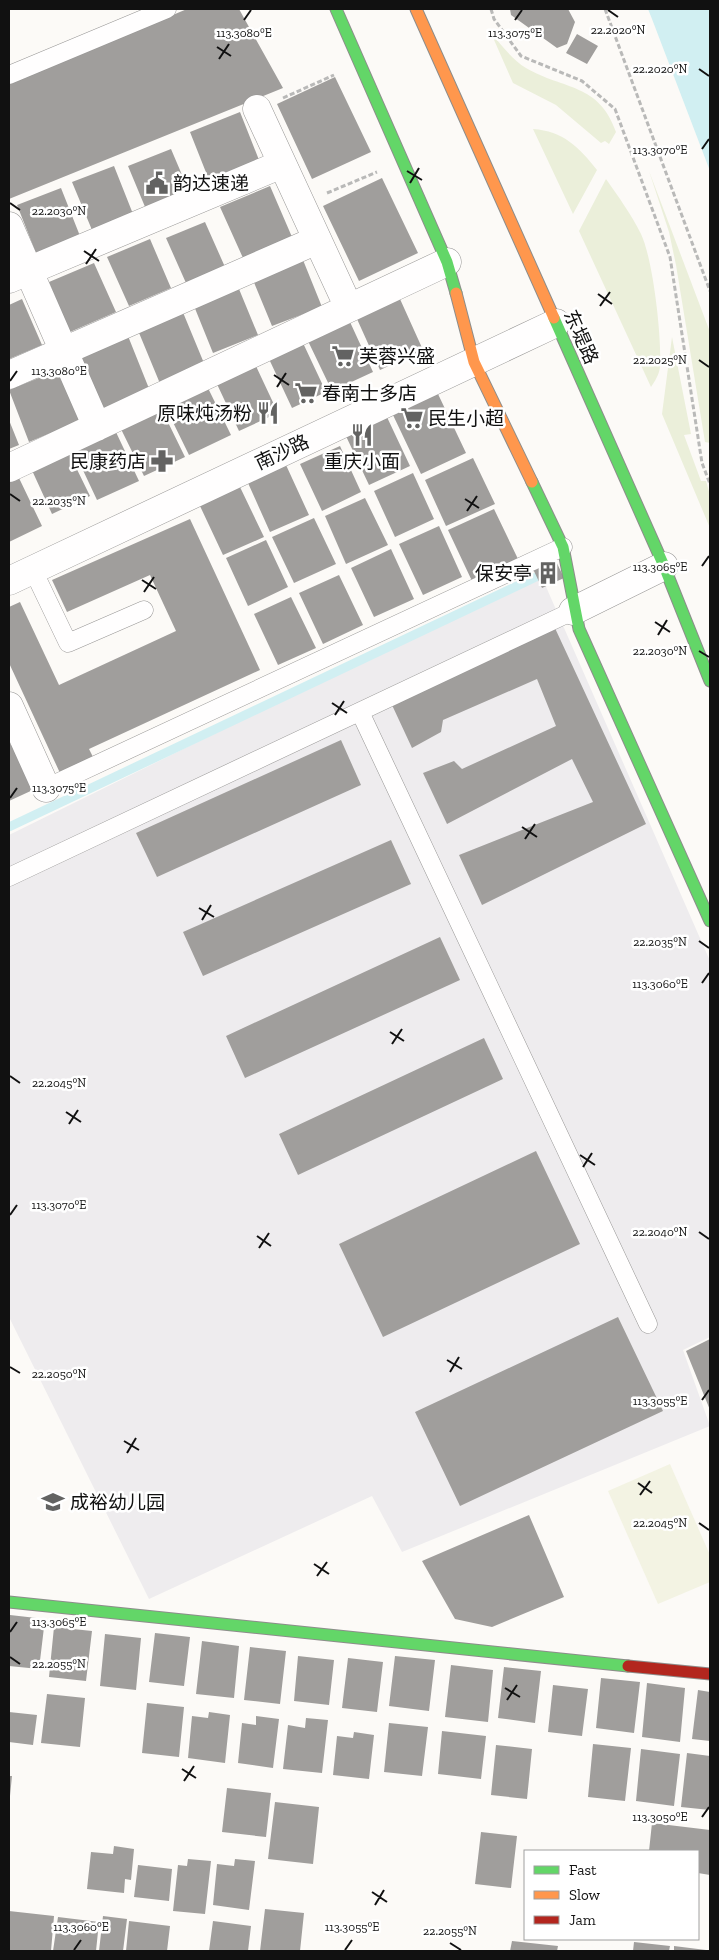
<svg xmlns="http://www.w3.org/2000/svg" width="719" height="1960" viewBox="0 0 719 1960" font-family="'Zilla Slab','Noto Sans SC',serif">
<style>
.industrial{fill:#eeecee}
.green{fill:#ebefda}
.pitch{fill:#f3f3e3}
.water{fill:#d1eff2}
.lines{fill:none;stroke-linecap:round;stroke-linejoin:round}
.stream{stroke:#d1eff2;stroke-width:9}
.building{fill:#a09e9c}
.lane-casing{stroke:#979695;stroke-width:19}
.street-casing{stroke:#979695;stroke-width:29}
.fast-casing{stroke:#8d8d8b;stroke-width:13}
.slow-casing{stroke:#8d8d8b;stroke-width:13}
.jam-casing{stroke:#8d8d8b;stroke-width:13}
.path{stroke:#b9b9b8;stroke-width:3;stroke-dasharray:5 2.5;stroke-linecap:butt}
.lane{stroke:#fffefe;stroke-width:18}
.street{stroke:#fffefe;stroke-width:28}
.fast{stroke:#63d668;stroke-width:11}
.slow{stroke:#ff974d;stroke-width:11}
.jam{stroke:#b3261e;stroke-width:11}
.ticks{fill:none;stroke:#111;stroke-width:2}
.labels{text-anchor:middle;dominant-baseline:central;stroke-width:5;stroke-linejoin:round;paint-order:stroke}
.poi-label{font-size:19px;fill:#111;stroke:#fff;text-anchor:start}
.street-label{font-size:19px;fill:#111;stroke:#fff}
.ticks-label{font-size:12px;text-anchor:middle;fill:#111;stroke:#fff;stroke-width:5;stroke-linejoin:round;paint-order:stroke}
</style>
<rect width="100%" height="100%" fill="#fcfaf7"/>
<path class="industrial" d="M540 573 710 961V1337L683 1350 710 1426 402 1552 372 1496 149 1599 9 1317V835Z"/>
<path class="green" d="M491 33C501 45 513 60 526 68 564 90 599 83 616 132L609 144 605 141 601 143 556 105 513 83Z
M533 129C563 131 579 147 597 170L573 214Z
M649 171 710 332V443L705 442 676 265 669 232Z
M606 179C618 196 631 214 641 234 653 259 662 338 660 367 659 375 655 381 651 387L579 231Z
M672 337 691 434 684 435 701 481H706L710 495V528L662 414Z"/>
<path class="pitch" d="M670 1464 710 1555V1582L658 1604 608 1491Z"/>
<path class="water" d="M648 9H710V171L652 19Z"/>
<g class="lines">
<path class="stream" d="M9 827 536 577"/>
</g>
<path class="building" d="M187 9H239L283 88 9 199V84Z
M510 9H568L575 22 567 44 557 48 511 15Z
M577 34 598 46 587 64 566 53Z
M335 77 371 152 312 179 277 104Z
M240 112 259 160 209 180 190 132Z
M171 149 191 196 148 214 128 166Z
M114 166 133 214 92 230 72 182Z
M382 178 418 253 359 281 323 206Z
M270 186 292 237 243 258 220 207Z
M61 188 80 236 36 253 17 205Z
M205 222 225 267 186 283 166 238Z
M150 239 171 288 129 306 107 257Z
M303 260 322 307 272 326 253 280Z
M94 263 116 312 70 332 49 282Z
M239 289 258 335 213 353 194 306Z
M22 299 42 345 9 359V305Z
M400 299 423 350 380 370 357 319Z
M182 310 206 368 161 386 137 328Z
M350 322 373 372 332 391 308 341Z
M128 336 152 396 103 415 79 356Z
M303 343 326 392 292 408 269 359Z
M255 364 278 413 239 431 216 382Z
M61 369 82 420 29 442 9 390Z
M207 386 231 435 189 455 165 406Z
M438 394 466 453 421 474 393 415Z
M161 408 185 457 144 476 120 427Z
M386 415 410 466 369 485 345 434Z
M9 420 19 445 9 449Z
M115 430 139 481 97 500 73 449Z
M340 446 361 492 322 511 300 464Z
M67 449 90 496 52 514 30 466Z
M473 458 495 504 446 526 425 480Z
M286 465 309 515 270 532 248 483Z
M413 473 434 519 395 537 374 491Z
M19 478 42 526 9 542V482Z
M240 487 264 537 223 555 200 506Z
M365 498 388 545 346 564 325 516Z
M494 509 518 559 472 581 448 530Z
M314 518 336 564 294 583 272 537Z
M190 519 260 670 89 749 93 757 60 773 9 663V607L20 602 59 685 176 631 150 575 67 612 52 580Z
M439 526 462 577 423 595 399 544Z
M266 540 288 587 248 606 226 558Z
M391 549 414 599 374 617 351 568Z
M554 557 564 578 542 588 532 567Z
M339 575 363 625 323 644 299 593Z
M291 597 316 648 278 665 254 614Z
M554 626 646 824 482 905 459 855 593 802 572 759 447 824 423 773 454 761 462 769 556 726 537 679 443 720 441 732 412 748 392 705Z
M341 740 361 785 157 877 136 833Z
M13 743 35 789 9 801V745Z
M391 840 411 884 203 976 183 932Z
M440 937 460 980 245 1078 226 1036Z
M484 1038 503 1079 298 1175 279 1134Z
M536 1151 580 1244 383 1337 339 1244Z
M618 1317 663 1411 460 1506 415 1412Z
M710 1339V1410L686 1351Z
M529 1515 564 1597 492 1627 455 1619 422 1561Z
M10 1615 45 1619 39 1669 9 1666Z
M54 1627 92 1631 86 1681 49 1677Z
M155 1633 190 1637 184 1686 149 1682Z
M105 1634 141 1638 136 1690 100 1686Z
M202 1641 239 1646 234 1698 196 1694Z
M250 1647 286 1651 280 1704 244 1700Z
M298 1656 334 1660 329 1705 294 1701Z
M395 1656 435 1660 429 1711 389 1706Z
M348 1658 383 1662 377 1712 342 1708Z
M451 1665 493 1670 488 1722 445 1717Z
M504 1667 541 1671 535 1723 498 1718Z
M601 1678 640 1682 634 1733 596 1728Z
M647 1683 685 1688 680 1742 642 1737Z
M553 1685 588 1689 582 1736 548 1732Z
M698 1690 710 1692V1741L692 1739Z
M47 1694 85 1698 80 1747 41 1743Z
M147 1703 184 1707 179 1757 142 1753Z
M9 1712 37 1715 33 1745 9 1742Z
M209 1712 230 1715 225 1763 188 1758 192 1716 208 1718Z
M256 1716 279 1719 273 1768 238 1763 242 1723 256 1725Z
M306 1718 328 1720 322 1773 283 1769 288 1725 305 1728Z
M389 1723 428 1727 422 1776 384 1772Z
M442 1731 486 1736 481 1779 438 1774Z
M354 1732 374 1735 369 1779 333 1775 337 1736 353 1738Z
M593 1744 631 1748 625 1801 588 1797Z
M496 1745 532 1749 527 1799 491 1795Z
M641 1749 680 1754 674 1806 636 1801Z
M687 1753 710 1756V1810L681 1807Z
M9 1776H12L10 1796H9Z
M227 1788 271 1793 266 1837 222 1832Z
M275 1802 319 1807 313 1864 268 1859Z
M652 1823 710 1830V1875L698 1873V1851H649Z
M481 1832 517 1836 511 1888 475 1884Z
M114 1846 134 1849 131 1880 125 1879 124 1893 87 1889 91 1852 113 1854Z
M188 1859 211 1861 205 1914 173 1911 178 1865 187 1866Z
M235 1859 255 1861 249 1910 213 1905 217 1864 234 1866Z
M138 1865 172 1869 169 1901 134 1897Z
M265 1909 304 1913 300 1951H260Z
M9 1911 54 1916 51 1951 9 1950Z
M103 1916 127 1919 123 1951H99Z
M58 1917 99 1922 96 1951H53Z
M129 1921 170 1926 167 1951H126Z
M213 1921 251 1926 248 1951H209Z
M512 1941 558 1946 557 1951H510Z
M634 1942 670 1946 669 1951H633Z
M674 1946 706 1950V1951H674Z"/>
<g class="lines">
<defs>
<path id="lane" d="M9 75 167 9
M33 570 68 643 144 610
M360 712 648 1324
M46 788 563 547
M9 877 573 611"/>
<path id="street" d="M257 109 349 308
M9 226 97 427
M9 279 282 164
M9 375 317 240
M9 468 447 262
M9 581 556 323
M573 611 664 566
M9 706 46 788"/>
<path id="fast" d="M336 9 447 262 456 293
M554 318 664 566 710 681
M532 482 563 547 579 629 710 921
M9 1602 628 1666"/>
<path id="slow" d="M416 9 554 318
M456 293 474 362 532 482"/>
<path id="jam" d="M628 1666 710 1674"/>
</defs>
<use href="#lane" class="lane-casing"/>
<use href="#street" class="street-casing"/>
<use href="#fast" class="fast-casing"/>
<use href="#slow" class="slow-casing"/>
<use href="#jam" class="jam-casing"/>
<path class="path" d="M491 9 494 19 521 56 582 81 615 109 670 257 702 463 710 484
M605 9 710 291
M283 98 334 75
M327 193 377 172"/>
<use href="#lane" class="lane"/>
<use href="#street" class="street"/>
<use href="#fast" class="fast"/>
<use href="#slow" class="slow"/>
<use href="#jam" class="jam"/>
</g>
<path class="ticks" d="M608 10 618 17M244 20 251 10M515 20 522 10M217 47 231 56M219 59 229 44M699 69 709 76M702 149 709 139M407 171 422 180M410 183 419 168M10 203 20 210M84 251 99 261M86 264 96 249M598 294 612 304M600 306 610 292M699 360 709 367M274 375 289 385M10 381 17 371M277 387 286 373M10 494 20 501M465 499 479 508M467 511 477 496M702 566 709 556M142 580 156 589M144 592 154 577M655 622 670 632M658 635 667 620M699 651 709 657M332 703 347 713M335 715 344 701M10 798 17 788M522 827 537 837M525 839 535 824M199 908 214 917M202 920 211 905M699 941 709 948M702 983 709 973M390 1032 404 1041M392 1044 402 1029M10 1076 20 1083M66 1112 81 1122M69 1124 78 1110M580 1155 595 1165M583 1167 592 1153M10 1215 17 1205M699 1232 709 1239M257 1236 271 1246M259 1248 269 1233M447 1360 462 1369M10 1367 20 1373M450 1372 459 1357M702 1400 709 1390M124 1441 139 1450M127 1453 136 1438M638 1483 652 1493M640 1495 650 1481M699 1523 709 1530M314 1564 329 1574M317 1576 327 1562M10 1632 17 1622M10 1657 20 1664M505 1688 520 1697M507 1700 517 1685M182 1769 196 1778M184 1781 194 1766M702 1817 709 1807M372 1892 387 1902M375 1905 384 1890M450 1943 461 1950M74 1950 81 1940M345 1950 352 1940"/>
<defs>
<symbol id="civic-bare" viewBox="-9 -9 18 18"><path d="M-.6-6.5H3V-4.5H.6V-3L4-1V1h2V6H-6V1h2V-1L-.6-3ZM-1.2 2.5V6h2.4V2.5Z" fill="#636362" stroke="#fff" stroke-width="2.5" paint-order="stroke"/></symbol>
<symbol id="supermarket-bare" viewBox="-9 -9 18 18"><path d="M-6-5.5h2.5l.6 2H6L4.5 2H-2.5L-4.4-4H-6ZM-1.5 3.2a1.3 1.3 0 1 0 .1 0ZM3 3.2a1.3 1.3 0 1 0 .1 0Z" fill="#636362" stroke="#fff" stroke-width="2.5" paint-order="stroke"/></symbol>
<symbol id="restaurant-bare" viewBox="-9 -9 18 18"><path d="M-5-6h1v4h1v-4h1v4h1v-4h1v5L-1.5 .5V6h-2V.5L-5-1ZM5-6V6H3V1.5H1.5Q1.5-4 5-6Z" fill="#636362" stroke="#fff" stroke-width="2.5" paint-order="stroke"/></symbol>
<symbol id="pharmacy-bare" viewBox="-9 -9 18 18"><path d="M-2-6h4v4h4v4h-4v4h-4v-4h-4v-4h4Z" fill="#636362" stroke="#fff" stroke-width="2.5" paint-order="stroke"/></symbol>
<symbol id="building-bare" viewBox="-9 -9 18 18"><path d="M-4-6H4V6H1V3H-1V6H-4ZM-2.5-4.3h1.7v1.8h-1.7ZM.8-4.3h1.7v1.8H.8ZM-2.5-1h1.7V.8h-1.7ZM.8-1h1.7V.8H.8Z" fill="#636362" stroke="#fff" stroke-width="2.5" paint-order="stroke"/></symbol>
<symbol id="school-bare" viewBox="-9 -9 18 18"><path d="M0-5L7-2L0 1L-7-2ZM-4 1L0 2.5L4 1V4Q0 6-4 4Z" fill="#636362" stroke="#fff" stroke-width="2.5" paint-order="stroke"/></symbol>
</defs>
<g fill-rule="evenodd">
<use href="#civic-bare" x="141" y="167" width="32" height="32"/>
<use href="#supermarket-bare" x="327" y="340" width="32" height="32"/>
<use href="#supermarket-bare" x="290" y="377" width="32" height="32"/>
<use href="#restaurant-bare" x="252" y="397" width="32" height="32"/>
<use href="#supermarket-bare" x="396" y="402" width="32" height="32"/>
<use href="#restaurant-bare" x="346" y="419" width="32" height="32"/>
<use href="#pharmacy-bare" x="146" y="445" width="32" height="32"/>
<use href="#building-bare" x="532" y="557" width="32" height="32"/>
<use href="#school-bare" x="37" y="1486" width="32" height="32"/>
</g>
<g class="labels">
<g class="poi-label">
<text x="173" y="183">韵达速递</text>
<text x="359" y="356">芙蓉兴盛</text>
<text x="322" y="393">春南士多店</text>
<text x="252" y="413" text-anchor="end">原味炖汤粉</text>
<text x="428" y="418">民生小超</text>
<text x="146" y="461" text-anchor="end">民康药店</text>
<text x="362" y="461" text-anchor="middle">重庆小面</text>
<text x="532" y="573" text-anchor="end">保安亭</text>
<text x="70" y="1502">成裕幼儿园</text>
</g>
<g class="street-label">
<text transform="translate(581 337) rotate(66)">东堤路</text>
<text transform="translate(282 452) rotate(-25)">南沙路</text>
</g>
</g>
<g class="ticks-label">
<text x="618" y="34">22.2020°N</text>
<text x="244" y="37">113.3080°E</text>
<text x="515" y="37">113.3075°E</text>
<text x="660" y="73">22.2020°N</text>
<text x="660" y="154">113.3070°E</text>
<text x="59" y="215">22.2030°N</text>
<text x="660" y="364">22.2025°N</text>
<text x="59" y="375">113.3080°E</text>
<text x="59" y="505">22.2035°N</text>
<text x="660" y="571">113.3065°E</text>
<text x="660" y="655">22.2030°N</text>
<text x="59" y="792">113.3075°E</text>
<text x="660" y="946">22.2035°N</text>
<text x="660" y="988">113.3060°E</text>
<text x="59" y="1087">22.2045°N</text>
<text x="59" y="1209">113.3070°E</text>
<text x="660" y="1236">22.2040°N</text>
<text x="59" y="1378">22.2050°N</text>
<text x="660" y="1405">113.3055°E</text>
<text x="660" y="1527">22.2045°N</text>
<text x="59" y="1626">113.3065°E</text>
<text x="59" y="1668">22.2055°N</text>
<text x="660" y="1821">113.3050°E</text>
<text x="81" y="1931">113.3060°E</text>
<text x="352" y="1931">113.3055°E</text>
<text x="450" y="1935">22.2055°N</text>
</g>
<rect width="719" height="1960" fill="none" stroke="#111111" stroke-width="20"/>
<rect x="524" y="1850" width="175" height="90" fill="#ffffff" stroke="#a0a0a0"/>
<rect x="534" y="1866" width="25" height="8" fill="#63d668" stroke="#a0a0a0"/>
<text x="569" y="1875" font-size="15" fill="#111111">Fast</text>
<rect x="534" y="1891" width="25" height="8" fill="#ff974d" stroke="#a0a0a0"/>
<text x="569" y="1900" font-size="15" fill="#111111">Slow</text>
<rect x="534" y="1916" width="25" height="8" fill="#b3261e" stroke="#a0a0a0"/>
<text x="569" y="1925" font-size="15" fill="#111111">Jam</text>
</svg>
